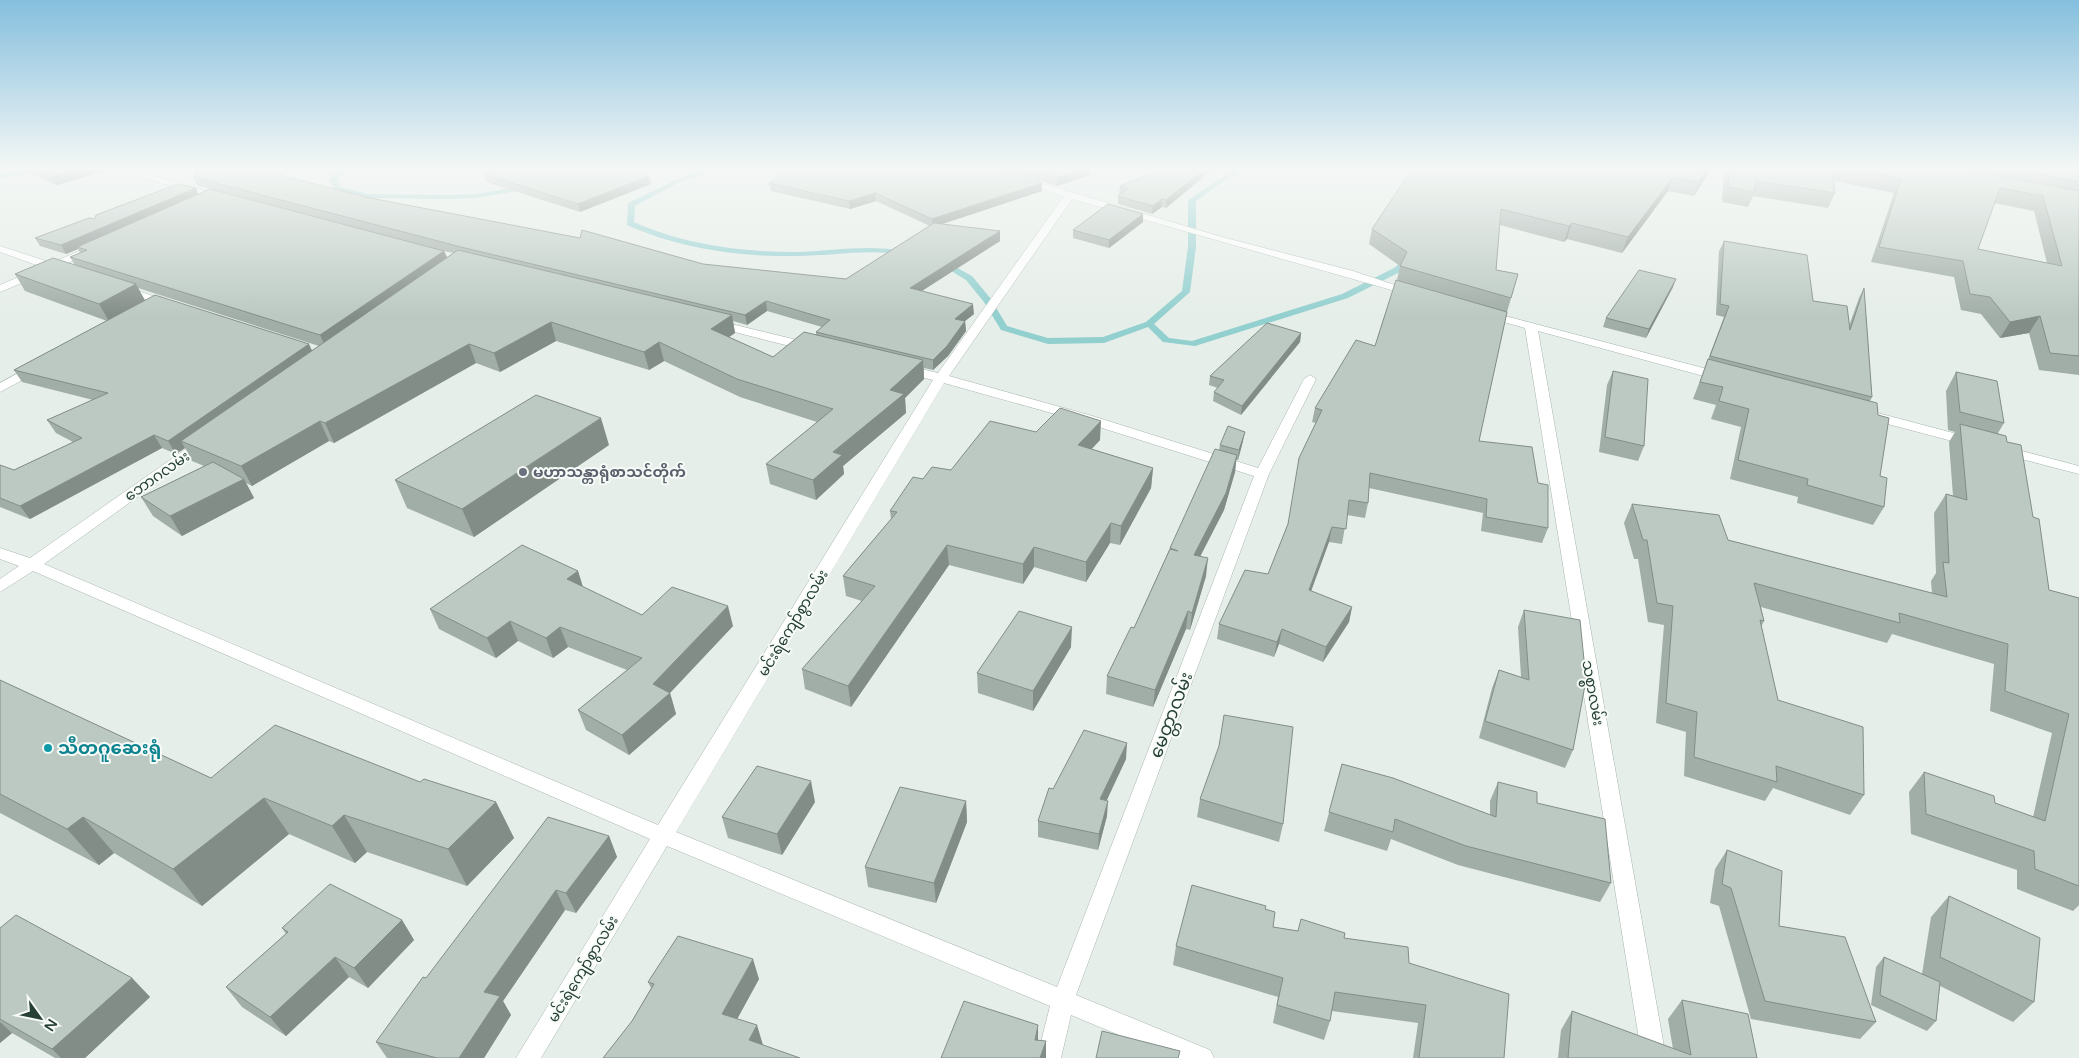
<svg xmlns="http://www.w3.org/2000/svg" width="2079" height="1058" viewBox="0 0 2079 1058" font-family="'Varela Round','Noto Sans Myanmar',sans-serif">
<style>
.lines{fill:none;stroke-linecap:round;stroke-linejoin:round}
.stream{fill:#92cfcf;fill-rule:evenodd}
.street-casing{stroke:#a9b6af;stroke-width:1}
.street{fill:#fff;fill-rule:evenodd}
.wall{fill:#a1ada7;fill-rule:evenodd}
.shaded-wall{fill:#838d88}
.building{fill:#bbc9c2;stroke:#838d88;fill-rule:evenodd}
.worship-dot{fill:#6b7280;stroke:#f7fbf8;stroke-width:2}
.culture-dot{fill:#0f9aa8;stroke:#f7fbf8;stroke-width:2}
.labels{text-anchor:middle;dominant-baseline:central;stroke-width:4;stroke-linejoin:round;paint-order:stroke}
.worship-label{font-size:15px;font-weight:bold;fill:#5b616d;stroke:#f7fbf8;text-anchor:start}
.street-label{font-size:15px;fill:#264035;stroke:#f7fbf8}
.near-street-label{font-size:18px;fill:#264035;stroke:#f7fbf8}
.near-culture-label{font-size:18px;font-weight:bold;fill:#0d838f;stroke:#f7fbf8;text-anchor:start}
</style>
<rect width="100%" height="100%" fill="#e6eee9"/>
<g class="lines">
<path class="stream" d="M41 169H65L0 178V174Z
M340 169H348L337 179 341 187 368 194 449 195 475 194 529 185 533 187 529 189 475 198 449 199 368 198 335 190 329 179Z
M705 169H715L680 182 635 206 634 222C682 244 741 252 794 252 832 251 868 244 905 251L909 253 905 255C868 248 832 256 795 256 739 257 678 248 627 225L628 203 676 180Z
M1238 169H1247L1228 178 1196 201V247L1190 292 1154 324 1169 338 1192 341 1342 294 1394 268 1407 257 1414 259 1400 272 1348 298 1195 346 1163 342 1148 327 1104 343 1048 344 1001 330 984 302 966 280 938 263 945 261 972 276 991 299 1007 326 1048 338 1103 337 1146 322 1182 291 1188 247V200L1224 176Z"/>
<defs>
<path id="street" d="M112 169H128L226 197 221 200Z
M978 169H993L1222 237 1353 271 1419 293 1417 295H1409L1072 199 949 376 1089 415 1258 468 1304 379 1310 375 1316 379 1269 474 1076 995 1210 1050 1214 1058H1174L1071 1015 1061 1058H1037L1050 1006 667 846 541 1058H516L650 839 33 571 0 592V579L19 566 0 559V548L30 558 200 439H210L212 442 210 445 44 564 658 825 933 380 901 372 899 369 905 365 938 373 1064 196ZM944 383 1080 421 1254 476 1057 987 676 832Z
M0 246 52 263 86 248 90 247 95 250 62 266 65 269 64 271 53 270 0 292V285L42 267 0 252Z
M123 286 171 302 173 304 167 307 119 291V287Z
M1486 311 1726 374 1728 377 1722 381 1538 331 1666 1058H1642L1525 328 1482 316 1480 314Z
M715 320 813 344 815 347 809 351 711 326 709 324Z
M37 363 43 367 41 370 0 392V383Z
M1870 411 1976 439 1978 442 1971 446 1865 418 1863 415 1865 412Z
M2003 446 2079 466V474L1998 453 1996 450Z"/>
</defs>
<use href="#street" class="street-casing"/>
<use href="#street" class="street"/>
</g>
<path class="wall" d="M19 169H110L57 185Z
M1001 169H1091L1090 175 1057 186Z
M1213 169 1166 208 1162 207 1152 214 1118 204V196L1121 194H1119L1120 186Z
M1711 169 1694 196 1668 191 1622 253 1567 239 1564 242 1500 225 1496 270 1518 274 1507 312 1479 441 1538 483 1548 528 1542 543 1481 531 1483 513 1369 488 1368 503 1365 518 1347 515 1342 544 1329 542 1311 591 1352 607 1349 622 1323 662 1279 644 1274 657 1217 639 1219 624 1268 574 1288 524 1316 423 1312 422 1315 408 1375 346 1397 280 1400 266 1369 244 1372 229 1457 173Z
M1724 169H2079V375L2039 370 2029 333 2000 338 1981 314 1961 310 1954 277 1871 262 1894 193 1834 181 1835 193 1828 208 1753 196 1748 207 1722 202ZM1994 203 2034 211 2047 263 1978 249Z
M484 174 649 176 651 184 580 212 486 182Z
M197 175 370 198 703 264 846 279 930 226 876 201 850 209 771 191 769 183H1042V191L942 224 1000 241 921 291 974 314 965 321 966 331 948 356 933 370 924 368V379L905 398 906 413 843 466 844 474 816 500 770 484 766 464 817 422 740 397 664 361 649 370 556 341 500 372 476 363 334 443 329 441 252 486 246 483 254 498 182 536 153 516 141 497 204 466 192 461 185 448 176 454 162 448 30 519 0 507V465L14 470 73 442 56 433 47 420 93 400 22 382 14 370 107 321 25 291 15 274 75 265 70 257 80 253 78 249 66 254 40 246 35 238 95 219 198 194 319 218 197 185 193 177ZM444 251 453 253 447 257ZM138 288 319 346 312 350 145 300ZM767 311 822 327 816 332V335L773 357 729 337 735 333 733 321 747 325Z
M1143 214V222L1109 248 1073 238V230Z
M1724 241 1813 301 1849 326 1859 298 1864 288 1872 397 1870 401 1884 507 1873 525 1797 503 1798 497 1730 479 1741 427 1711 419 1716 405 1693 399 1724 317 1716 315 1719 251Z
M1673 287 1646 338 1603 327 1606 318Z
M1301 333 1300 342 1241 415 1213 401 1214 392 1218 388 1209 385 1210 376Z
M1613 371 1644 446 1638 461 1599 452 1607 385Z
M1956 372 2004 423 1998 433 2007 442 2033 517 2049 590 2079 598V905L2073 911 2017 889V870L1911 834 1909 792 1924 772 1995 803 2033 817 2052 733 1990 711 1994 664 1892 634 1887 643 1761 607 1764 621 1761 627 1778 700 1864 795 1850 815 1773 788 1765 801 1684 776 1686 732 1656 723 1664 625 1648 622 1638 559H1634L1624 523 1632 504 1728 540 1932 593 1931 581 1936 573 1934 513 1946 494 1953 496 1949 442 1955 432 1948 430 1946 391Z
M1036 432 1100 440 1092 449 1153 468 1151 488 1120 545 1110 543 1086 582 1034 567 1023 584 949 565 851 707 805 689 802 669 862 601 846 596 843 576 891 519 890 511 923 479 951 470Z
M1243 441 1238 460H1236L1235 472 1224 510 1200 557 1206 576 1190 630 1186 629 1153 707 1106 694 1107 676 1134 628 1170 548 1219 450 1220 445Z
M609 445 474 537 407 508 395 480Z
M578 571 583 587 642 615 733 626 670 693 676 714 629 755 586 730 578 710 627 670 568 647 553 658 518 641 496 658 439 629 430 609Z
M1524 610 1573 750 1565 768 1479 738 1492 688 1499 670 1521 677 1518 627Z
M1071 647 1033 711 978 693 977 673Z
M0 680 211 778 420 782 496 802 514 838 467 886 367 852 355 863 289 834 202 906 114 853 99 865 0 813Z
M1126 759 1106 800 1107 816 1098 850 1038 837V821L1053 789Z
M1342 764 1490 815V801L1498 782 1537 803 1611 883 1600 902 1458 865 1391 839 1387 851 1324 831Z
M1200 799 1283 824 1279 842 1197 817Z
M966 801 967 822 936 903 868 887 865 867Z
M815 802 782 855 728 838 722 817Z
M609 836 617 857 576 913 565 910 503 1001 511 1015 484 1058H387L376 1042 426 978Z
M1727 850 1779 926 1876 1022 1860 1039 1751 1019 1719 906 1710 903 1715 869Z
M1949 896 2034 1002 2013 1022 1940 986 1936 1021 1927 1031 1871 1005 1876 967 1884 957 1922 974 1931 917Z
M1265 909 1273 927 1344 938 1409 963 1504 1058H1413L1418 1023 1332 1011 1330 1021 1324 1040 1273 1023 1278 997 1173 965 1176 946Z
M402 920 414 940 368 988 349 977 286 1036 242 1007 226 987 286 934 282 928Z
M0 928 132 978 150 997 85 1058H55L12 1033 0 1043Z
M759 979 737 1019 763 1045 632 1021 651 988 648 982Z
M1682 1000 1757 1058H1558L1561 1030 1572 1011 1673 1049 1668 1019Z"/>
<path class="shaded-wall" d="M77 169H110L57 185 53 177Z
M1084 169H1091L1090 175 1057 186V178Z
M1205 169H1213L1166 208V200Z
M1707 169H1711L1694 196 1699 182Z
M649 176 651 184 580 212 578 204Z
M1673 177 1668 191 1622 253 1628 237Z
M1042 183V191L933 227 932 219Z
M196 188 199 196 77 247 78 249 66 254 61 245Z
M875 193 876 201 850 209 849 201Z
M1162 199V207L1152 214 1153 206Z
M1143 214V222L1109 248V240Z
M1572 223 1567 239 1564 242 1569 226Z
M1000 231V241L911 298 910 288Z
M444 251 449 263 326 348 320 335Z
M1676 279 1673 287 1646 338 1649 329Z
M136 284 145 301 109 321 99 304Z
M766 301 767 311 747 325 745 315Z
M973 304 974 314 965 321 966 331 948 356 933 370V360L955 319Z
M732 315 735 333 714 347 711 329Z
M2040 316 2029 333 2000 338 2010 322Z
M551 322 556 341 500 372 494 353Z
M1301 333 1300 342 1241 415 1242 406Z
M659 342 664 361 649 370 644 352Z
M309 344 315 357 181 441 185 448 176 454 168 441Z
M469 344 476 363 334 443 325 423Z
M923 360 924 379 905 398 906 413 843 466 844 474 816 500 813 480 833 452 890 390Z
M601 418 609 445 474 537 462 509Z
M320 421 329 441 252 486 241 466Z
M1101 421 1100 440 1077 464 1078 445Z
M1245 432 1243 441 1238 460 1239 450Z
M154 435 162 448 30 519 20 506Z
M1237 455 1235 472 1224 510 1192 572 1194 555Z
M1153 468 1151 488 1120 545 1121 526Z
M244 479 254 498 182 536 170 516Z
M1111 523 1110 543 1086 582V562Z
M1332 527 1329 542 1306 605 1309 590Z
M947 545 949 565 851 707 848 686Z
M1034 547V567L1023 584V564Z
M1208 558 1206 576 1190 630 1192 613Z
M578 571 584 591 567 579Z
M728 606 733 626 667 696 670 693 676 714 629 755 622 735 653 684Z
M1352 607 1349 622 1323 662 1326 647Z
M1188 611 1186 629 1153 707 1155 690Z
M510 621 518 641 496 658 487 638Z
M560 627 568 647 553 658 546 638Z
M1072 627 1071 647 1033 711V691Z
M1282 629 1279 644 1274 657 1277 642Z
M1127 743 1126 759 1100 815V799Z
M811 781 815 802 782 855 777 834Z
M264 798 289 834 202 906 173 869Z
M966 801 967 822 936 903 934 883Z
M1108 801 1107 816 1098 850 1099 834Z
M496 802 514 838 467 886 448 849Z
M344 815 367 852 355 863 332 826Z
M83 817 114 853 99 865 67 829Z
M609 836 617 857 576 913 566 893Z
M556 890 565 910 503 1001 511 1015 484 1058H459L484 992Z
M402 920 414 940 368 988 354 968Z
M335 957 349 977 286 1036 270 1017Z
M753 959 759 979 729 1034 722 1014Z
M132 978 150 997 85 1058H61L52 1049Z
M0 1022 12 1033 0 1043Z
M757 1025 763 1045 749 1040Z
M1038 1025V1045L1035 1040Z
M1046 1041V1058H1040Z"/>
<path class="building" d="M35 169H77L53 177Z
M195 169H256L370 198 580 238 582 230 703 264 846 279 934 223 1000 231 910 288 973 304 955 319 965 321 947 346 933 360 816 332 830 320 766 301 745 315 461 247 193 177 197 175Z
M498 169H630L649 176 578 204 484 174Z
M794 169H997L1042 183 932 219 875 193 849 201 769 183Z
M1026 169H1084L1057 178Z
M1162 169H1205L1166 200 1162 199 1153 206 1118 196 1128 189 1120 186Z
M1412 169H1439L1457 173 1459 169H1707L1699 182 1673 177 1628 237 1572 223 1569 226 1501 209 1496 270 1518 274 1511 298 1400 266 1407 252 1372 229Z
M1729 169H1832L1835 193 1756 181 1754 192 1728 187Z
M1854 169H1964L2079 191V356L2050 353 2040 316 2010 322 1990 297 1970 294 1963 261 1879 247 1901 179ZM2000 188 2043 196 2062 266 1978 249Z
M2009 169H2079V182Z
M178 184 196 188 61 245 35 238 89 218 95 219 96 215Z
M210 189 444 251 320 335 70 257 87 250 77 247Z
M1108 204 1143 214 1109 240 1073 230Z
M1724 241 1807 255 1813 301 1847 306 1850 330 1864 288 1872 397 1710 356 1729 306 1720 304Z
M458 250 732 315 711 329 773 357 804 332 923 360 890 390 904 394 833 452 842 455 813 480 766 464 833 409 737 379 659 342 644 352 551 322 494 353 469 344 325 423 320 421 241 466 181 441Z
M53 258 136 284 99 304 15 274Z
M1639 270 1676 279 1649 329 1606 318Z
M1396 280 1507 312 1479 441 1532 447 1538 483 1548 485V528L1486 517 1487 499 1370 473 1368 503 1349 500 1346 529 1332 527 1309 590 1352 607 1326 647 1282 629 1277 642 1219 624 1245 570 1268 574 1288 524 1299 458 1322 410 1315 408 1356 340 1375 346Z
M155 295 309 344 168 441 154 435 20 506 0 498V465L14 470 82 438 47 420 108 393 14 370Z
M1267 323 1301 333 1242 406 1214 392 1224 380 1210 376Z
M1708 359 1877 403 1878 415 1889 418 1880 476 1887 478 1884 507 1807 485 1808 479 1738 460 1749 409 1719 401 1723 387 1700 382Z
M1613 371 1648 379 1644 446 1605 437Z
M1956 372 1997 381 2004 423 1960 412Z
M536 395 601 418 462 509 395 480Z
M1060 408 1101 421 1078 445 1153 468 1121 526 1111 523 1086 562 1034 547 1023 564 947 545 848 686 802 669 875 586 843 576 897 512 890 511 913 477 923 479 932 467 951 470 990 421 1036 432Z
M1960 424 2006 436 2007 442 2021 445 2033 517 2039 519 2049 590 2079 598V886L2035 869 2034 851 1926 814 1924 772 1994 796 1995 803 2045 821 2069 714 2005 691 2008 644 1899 613 1900 623 1754 583 1764 621 1760 620 1778 700 1863 727 1864 795 1776 766 1777 782 1694 757 1697 712 1666 703 1673 606 1657 603 1647 540H1643L1632 504 1719 515 1728 540 1947 597 1943 562 1949 563 1946 494 1967 500Z
M1228 426 1245 432 1239 450 1220 445Z
M1215 449 1237 455 1226 493 1194 555 1208 558 1192 613 1188 611 1155 690 1107 676 1131 627 1134 628 1170 549 1178 551 1170 548Z
M213 462 244 479 170 516 141 497Z
M522 545 578 571 567 579 642 615 672 587 728 606 653 684 670 693 622 735 578 710 642 658 560 627 546 638 510 621 487 638 430 609Z
M1524 610 1580 620 1586 680 1573 750 1485 721 1499 670 1529 680Z
M1019 611 1072 627 1033 691 977 673Z
M0 680 211 778 275 725 420 782 424 779 496 802 448 849 344 815 332 826 264 798 173 869 83 817 67 829 0 794Z
M1224 715 1293 727 1283 824 1200 799 1219 746Z
M1084 730 1127 743 1100 799 1108 801 1099 834 1038 821 1049 788 1053 789Z
M1342 764 1393 778 1496 817 1498 782 1537 792V803L1605 819 1611 883 1466 846 1395 819 1393 832 1329 812Z
M757 766 811 781 777 834 722 817Z
M900 787 966 801 934 883 865 867Z
M548 817 609 836 566 893 556 890 484 992 500 996 459 1058H437L376 1042 423 977 426 978Z
M1727 850 1782 871 1779 926 1845 937 1876 1022 1765 1001 1731 888 1722 884Z
M330 884 402 920 354 968 335 957 270 1017 226 987 288 932 282 928Z
M1192 885 1266 906 1265 909 1275 912 1273 927 1298 931 1301 919 1345 933 1344 938 1408 947 1409 963 1509 994 1504 1058H1419L1426 1005 1335 992 1330 1021 1277 1005 1283 978 1176 946Z
M1949 896 2040 938 2034 1002 1940 957Z
M16 915 132 978 52 1049 0 1019V928Z
M678 936 753 959 722 1014 757 1025 749 1040 800 1058H603L632 1021 654 984 648 982Z
M1884 957 1940 982 1936 1021 1880 995Z
M1682 1000 1748 1014 1757 1058H1568L1572 1011 1691 1055Z
M964 1001 1038 1025 1035 1040 1046 1041 1040 1058H941Z
M1102 1031 1180 1051 1178 1058H1096Z"/>
<linearGradient id="sky" x2="0" y2="1"><stop stop-color="#85bfde"/><stop offset="0.53" stop-color="#f4f7f5"/><stop offset="1" stop-color="#f4f7f5" stop-opacity="0"/></linearGradient>
<rect width="2079" height="317" fill="url(#sky)"/>
<circle class="worship-dot" cx="523" cy="472" r="5"/>
<circle class="culture-dot" cx="48" cy="748" r="5"/>
<g class="labels">
<g class="worship-label">
<text x="533" y="472">မဟာသန္တာရုံစာသင်တိုက်</text>
</g>
<g class="street-label">
<text transform="translate(157 476) rotate(-35)">ဘောဂလမ်း</text>
<text transform="translate(793 623) rotate(-59)">မင်းရဲကျော်စွာလမ်း</text>
<text transform="translate(1593 693) rotate(80)">သစ္စာလမ်း</text>
<text transform="translate(583 969) rotate(-59)">မင်းရဲကျော်စွာလမ်း</text>
</g>
<g class="near-street-label">
<text transform="translate(1171 715) rotate(-69)">မေတ္တာလမ်း</text>
</g>
<g class="near-culture-label">
<text x="58" y="748">သီတဂူဆေးရုံ</text>
</g>
</g>
<g transform="translate(40 1018) rotate(123)" stroke="#f7fbf8" stroke-width="4" paint-order="stroke">
<path d="M0-4L9 19L0 12L-9 19Z" fill="#264035"/>
<text y="-8" font-size="14" font-weight="bold" text-anchor="middle" fill="#264035">N</text>
</g>
</svg>
